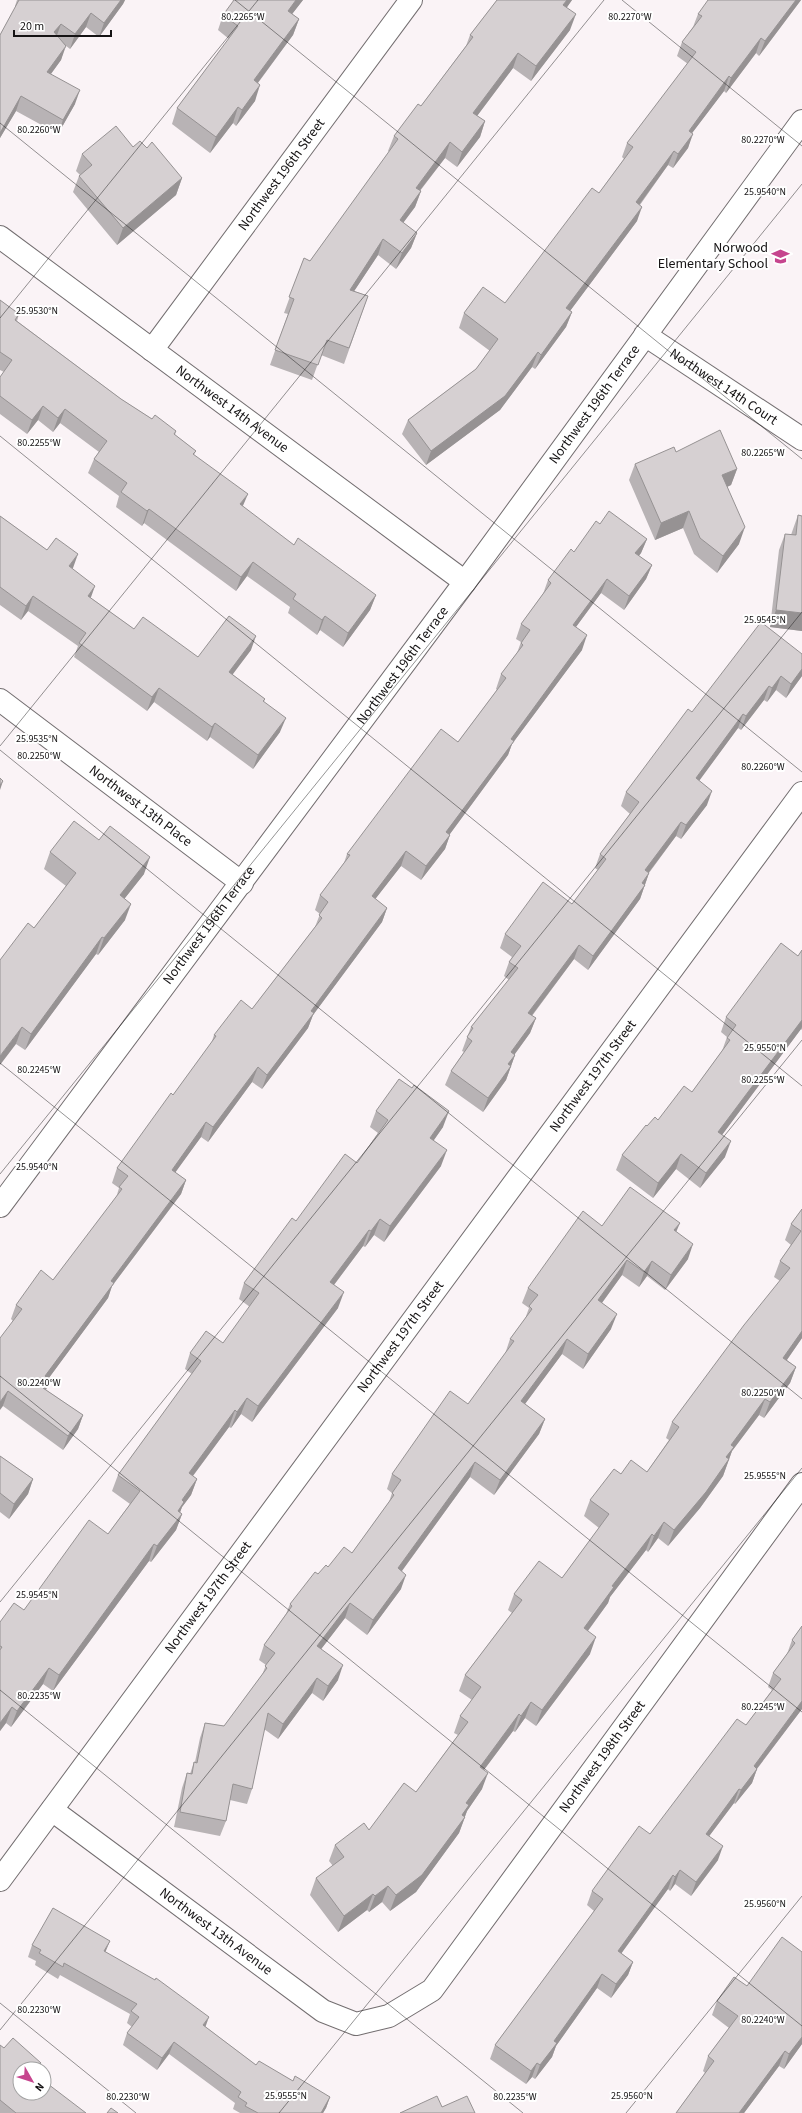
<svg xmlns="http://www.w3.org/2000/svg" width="802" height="2113" viewBox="0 0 802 2113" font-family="'Source Sans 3',sans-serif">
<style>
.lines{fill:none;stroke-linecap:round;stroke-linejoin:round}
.minor-casing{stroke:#736e70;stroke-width:24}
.minor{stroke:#fff;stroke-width:22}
.wall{fill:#b8b3b5}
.shaded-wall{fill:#969293}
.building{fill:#d6d0d2;stroke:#969293}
.ticks{fill:none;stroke:#151314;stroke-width:1;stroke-opacity:0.45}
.labels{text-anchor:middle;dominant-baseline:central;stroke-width:4;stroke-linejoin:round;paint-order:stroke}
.street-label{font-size:14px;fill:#151314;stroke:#fff}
.poi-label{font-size:14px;fill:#151314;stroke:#fff;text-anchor:end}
.ticks-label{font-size:10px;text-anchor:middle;fill:#151314;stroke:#fff;stroke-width:4;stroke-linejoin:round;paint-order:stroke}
</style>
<rect width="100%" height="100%" fill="#faf3f6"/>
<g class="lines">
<defs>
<g id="minor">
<path id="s1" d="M0 237 465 582"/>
<path id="s2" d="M645 335 802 439"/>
<path id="s3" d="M152 350 411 0"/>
<path id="s4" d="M0 700 242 883"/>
<path id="s5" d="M0 1206 465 582 802 121"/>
<path id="s6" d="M52 1810 323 2011 356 2024 389 2016 432 1990 802 1484"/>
<path id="s7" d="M0 1880 802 793"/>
</g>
</defs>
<use href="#minor" class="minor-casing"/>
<use href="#minor" class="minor"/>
</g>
<path class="wall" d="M17 0H125L123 4 99 37 86 27 70 49 65 45 61 60 51 74 75 104 58 134 16 111 0 138V35L16 6H15Z
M232 0H303L292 14 299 19 293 35 258 83 255 101 236 126 233 123 210 153 172 124 177 108 229 39 218 30 223 15 234 1Z
M497 0H572L567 7 570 30 531 81 513 68 477 116 485 121 480 137 457 167 445 158 420 191H421L415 207 403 223 417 233 411 248 396 269 378 255 354 291 368 296 344 364 321 355 312 380 270 365 288 314 284 313 304 258 310 261 389 152 388 151 394 136 421 106 466 46 470 35Z
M801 0 759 56 756 53 726 93 724 91 692 133 688 148 673 168 668 165 640 205 637 221 570 311 572 312 566 327 535 369 532 367 500 410 426 465 402 434 408 420 476 369 490 351 459 328 464 313 505 303 599 193 624 159 622 157 627 143 688 64 677 56 682 42 693 27 698 14Z
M133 147 147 148 182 178 176 195 117 245 73 192 79 176 80 175 76 171 82 154Z
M0 300 19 314 17 321 121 399 152 419 176 431 175 435 196 451 194 455 243 507 294 545 376 595 370 610 343 647 320 630 317 635 288 613 290 607 247 576 236 591 144 523 142 526 116 507 119 496 88 473 94 459 99 452 60 423 53 432 38 420 27 434 0 414V377L4 372 0 370Z
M676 452 737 469 731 485 727 487 739 544 717 573 694 554 683 528 655 540 629 480 635 464Z
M798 515 802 631 770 627 779 550 785 534 791 535 792 532Z
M0 516 47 550 73 568 72 569 91 598 134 629 198 657 251 650 232 674 265 699 264 702 280 732 253 769 210 737 207 741 154 702 147 711 74 657 78 646 28 611 21 620 0 605Z
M600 524 647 539 641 553 639 556 652 565 646 579 624 610 601 593 576 627 582 650 512 744 508 755 450 834 445 849 421 880 401 866 375 899 387 908 382 922 313 1015 308 1028 262 1089 252 1082 208 1142 201 1137 175 1172 186 1180 181 1194 112 1286 108 1298 48 1379 50 1380 46 1390 83 1415 78 1429 63 1450 3 1406 13 1321 11 1319 16 1305 53 1280 116 1198 119 1188 112 1183 117 1168 173 1095 211 1044 214 1035 252 1009 315 927 320 914 315 910 320 895 344 863 347 854 458 742 497 690 496 689 501 674 517 653 521 642 516 639 521 624 543 594 548 580Z
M802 654V676L786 698 776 690 767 702 764 700 741 730 738 728 699 780 707 805 681 839 676 836 649 873 640 899 588 970 574 959 532 1016 536 1018 530 1033 515 1054V1055L506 1080 483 1112 445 1085 451 1071 464 1052 462 1051 471 1027 509 980 504 976 509 962 512 957 500 948 505 934 572 904 598 870 595 868 600 854 630 814 621 806 626 792 692 712Z
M99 840 144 874 124 899 125 920 98 955 96 954 25 1050 16 1044 34 928 66 886 44 869 50 852Z
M802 950V1030L801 1029 722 1135 725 1157 700 1188 676 1169 653 1198 616 1170 622 1155 647 1126 658 1120 692 1092 722 1051 727 1037 721 1032 726 1017 798 956Z
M376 1111 443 1127 434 1140 441 1166 384 1242 374 1235 365 1247 363 1246 334 1285 338 1308 252 1422 241 1414 231 1428 229 1427 193 1476 197 1479 191 1495 182 1507 180 1512 182 1514 176 1530 151 1562 149 1561 53 1691 43 1684 11 1727 6 1723 0 1731V1622L24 1610 108 1534 130 1504 112 1491 118 1475 192 1374 185 1369 190 1353 223 1343 250 1307 239 1299 244 1283 296 1221 357 1163 378 1133 370 1127Z
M802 1209V1338L787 1360 796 1367 790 1383 764 1418 759 1415 732 1451 723 1476 700 1508 668 1546 658 1538 648 1552 646 1550 610 1597 608 1603 588 1631 590 1654 536 1726 525 1718 515 1732 513 1731 484 1770 482 1789 467 1811 459 1833 416 1892 390 1911 382 1902 369 1912 367 1910 338 1932 310 1895 316 1878 333 1866 329 1861 335 1845 369 1830 416 1792 458 1735 454 1733 460 1716 472 1700 459 1691 465 1675 512 1613 508 1610 514 1594 562 1578 599 1528 584 1516 590 1500 621 1474 647 1472 669 1440 666 1438 672 1422 780 1281 774 1277 780 1261 791 1245 785 1240 791 1224Z
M602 1226 676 1232 688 1259 665 1290 647 1276 639 1287 622 1275 602 1303 611 1329 583 1369 562 1354 525 1404 545 1419 539 1434 494 1495 470 1477 402 1571 401 1589 367 1635 345 1618 321 1649 338 1680 323 1701 312 1693 278 1739 264 1729 252 1789 247 1804 230 1800 226 1821 220 1836 174 1827 182 1788 187 1773 190 1774 194 1762H195L200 1738 205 1723 224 1726 262 1675 266 1665 259 1660 264 1645 286 1614 290 1604 318 1574 328 1567 352 1553 389 1502 392 1493 387 1489 392 1474 468 1404 505 1354 510 1339 525 1319 529 1308 522 1303 528 1288Z
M0 1456 33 1479 28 1494 9 1519 0 1512Z
M802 1626V1709L757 1769 752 1783 735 1804 734 1803 709 1836 718 1860 691 1896 675 1884 670 1891 668 1889 621 1953 633 1962 628 1975 611 1998 597 1988 556 2046 552 2057 535 2079 532 2077 526 2084 490 2059 495 2045 594 1911 587 1905 592 1891 650 1834 746 1725 772 1690 768 1687 773 1673 787 1654 792 1640Z
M32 1945 106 1952 256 2065 330 2097 326 2108 323 2113H240L233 2109 235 2103 169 2054 157 2070 123 2045 127 2033 132 2027 127 2023 130 2014 60 1975 58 1979 35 1965 36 1961 28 1957Z
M717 2001 802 2044 784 2069 779 2066 744 2113H676L705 2073 703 2071 708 2056 729 2028 712 2015Z
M0 2045 4 2048 41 2063 39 2069H20L86 2113H0Z"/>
<path class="shaded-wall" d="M121 0H125L123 4 99 37 104 23Z
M296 0H303L282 27 288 11Z
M567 0H572L558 20 563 5Z
M796 0H801L759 56 765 41Z
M91 13 86 27 70 49 75 34Z
M576 14 570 30 531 81 536 66Z
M299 19 293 35 248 96 254 80Z
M61 24 56 38 54 32Z
M761 38 756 53 726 93 731 78Z
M66 46 61 60 42 86 47 72Z
M518 53 513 68 468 128 473 113Z
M729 76 724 91 683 145 689 131Z
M260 85 255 101 236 126 242 110Z
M80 90 75 104 58 134 63 120Z
M21 96 16 111 0 138V133Z
M238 107 233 123 210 153 216 137Z
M485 121 480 137 457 167 462 152Z
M693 134 688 148 673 168 678 154Z
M450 142 445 158 410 203 416 188Z
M674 151 668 165 631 216 636 202Z
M182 178 176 195 117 245 123 228Z
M421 191 415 207 394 235 400 220Z
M642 207 637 221 561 323 566 308Z
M417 233 411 248 396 269 402 253Z
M383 239 378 255 345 305 350 290Z
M572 312 566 327 535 369 541 355Z
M538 352 532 367 500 410 426 465 431 451Z
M43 406 38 420 27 434 32 420Z
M65 409 60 423 53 432 58 418Z
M737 469 731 485 716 492 722 475Z
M248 494 242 508 240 504Z
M149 509 144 523 142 526 147 511Z
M689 511 683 528 655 540 661 523Z
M745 527 739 544 717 573 723 556Z
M647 539 641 553 630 567 635 553Z
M78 554 73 568 63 580 69 566Z
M253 562 247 576 236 591 241 577Z
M652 565 646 579 624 610 629 596Z
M607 579 601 593 567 639 573 625Z
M95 586 90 600 88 596Z
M376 595 370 610 343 647 348 633Z
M33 596 28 611 21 620 26 606Z
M776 610 802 613V631L770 627Z
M325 616 320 630 317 635 322 620Z
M587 635 582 650 512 744 508 755 441 846 446 832 511 739Z
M256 636 251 650 224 686 229 672Z
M802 669V676L786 698 791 684Z
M781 676 776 690 767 702 772 688Z
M769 686 764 700 741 730 746 716Z
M159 688 154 702 147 711 152 697Z
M743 714 738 728 691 792 696 778Z
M286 718 280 732 253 769 258 755Z
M215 723 210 737 207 741 212 727Z
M3 781 0 790V785Z
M712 791 707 805 681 839 686 825Z
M681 822 676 836 640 884 645 870Z
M450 835 445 849 421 880 426 866Z
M406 851 401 866 366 911 372 896Z
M150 857 144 874 114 912 120 895Z
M649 873 640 899 588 970 593 956Z
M131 904 125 920 98 955 104 938Z
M387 908 382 922 313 1015 308 1028 262 1089 267 1075 311 1011Z
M102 937 96 954 25 1050 31 1034Z
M579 945 574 959 523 1027 528 1013Z
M536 1018 530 1033 506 1066 511 1052Z
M802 1020V1027L801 1029 713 1147 718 1132Z
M22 1027 16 1044 0 1065V1056Z
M515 1055 506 1080 483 1112 488 1098 508 1064Z
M258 1067 252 1082 208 1142 213 1127Z
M449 1111 443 1127 424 1154 430 1138Z
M206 1122 201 1137 167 1184 172 1170Z
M731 1141 725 1157 700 1188 706 1173Z
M447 1150 441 1166 384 1242 390 1226Z
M681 1154 676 1169 653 1198 658 1183Z
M186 1180 181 1194 112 1286 108 1298 40 1390 45 1376 111 1281Z
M380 1219 374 1235 365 1247 371 1231Z
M680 1223 674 1237V1230Z
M369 1230 363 1246 324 1298 330 1282Z
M693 1244 688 1259 665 1290 671 1275Z
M627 1260 622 1275 593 1315 598 1300Z
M652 1261 647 1276 639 1287 644 1272Z
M344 1292 338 1308 252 1422 258 1406Z
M617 1314 611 1329 583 1369 588 1354Z
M802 1331V1338L777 1374 783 1358Z
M567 1339 562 1354 516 1416 521 1401Z
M796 1367 790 1383 764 1418 770 1402Z
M50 1380 44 1394 43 1388Z
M8 1391 3 1406 0 1410V1402Z
M247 1398 241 1414 231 1428 237 1412Z
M765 1399 759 1415 732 1451 723 1476 700 1508 668 1546 674 1530 731 1445Z
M235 1410 229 1427 183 1489 189 1473Z
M83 1415 78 1429 63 1450 68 1436Z
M545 1419 539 1434 494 1495 500 1480Z
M475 1462 470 1477 393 1583 398 1568Z
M33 1479 28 1494 9 1519 14 1504Z
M197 1479 191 1495 182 1507 178 1518 182 1514 176 1530 151 1562 157 1546 182 1500Z
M664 1522 658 1538 648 1552 654 1536Z
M652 1534 646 1550 610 1597 608 1603 578 1644 584 1628 612 1586Z
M154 1544 149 1561 53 1691 59 1675Z
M406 1575 401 1589 367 1635 373 1620Z
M350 1603 345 1618 312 1661 317 1646Z
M596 1637 590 1654 536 1726 542 1710Z
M343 1665 338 1680 323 1701 328 1686Z
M49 1668 43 1684 11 1727 17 1711Z
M317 1678 312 1693 278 1739 283 1724Z
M802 1701V1709L755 1771 757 1769 752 1783 735 1804 741 1790 754 1766Z
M531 1702 525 1718 515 1732 521 1716Z
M12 1707 6 1723 0 1731V1723Z
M519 1714 513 1731 474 1783 480 1767Z
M488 1773 482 1789 467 1811 464 1819 465 1817 459 1833 416 1892 390 1911 396 1895Z
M739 1789 734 1803 701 1847 706 1834Z
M723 1846 718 1860 691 1896 696 1882Z
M680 1870 675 1884 670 1891 675 1877Z
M673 1875 668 1889 613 1965 618 1951Z
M388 1886 382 1902 369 1912 375 1896Z
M373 1894 367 1910 338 1932 344 1916Z
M110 1941 105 1953 104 1951Z
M633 1962 628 1975 611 1998 616 1984Z
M602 1974 597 1988 556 2046 552 2057 535 2079 540 2065 554 2041Z
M209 2017 205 2028 203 2025Z
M802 2037V2044L784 2069 789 2054Z
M174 2042 169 2054 157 2070 162 2058Z
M785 2051 779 2066 744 2113H739Z
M41 2063 39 2069H36Z
M537 2063 532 2077 526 2084 531 2071Z
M330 2097 326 2108 323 2113H321Z"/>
<path class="building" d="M19 0H121L104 23 91 13 75 34 61 24 54 32 66 46 47 72 80 90 63 120 21 96 0 133V35Z
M234 0H296L288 11 299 19 254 80 260 85 242 110 238 107 216 137 177 108 238 26 223 15Z
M497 0H567L563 5 576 14 536 66 518 53 473 113 485 121 462 152 450 142 416 188 421 191 400 220 417 233 402 253 383 239 350 290 368 296 349 348 327 340 318 365 275 350 294 299 289 297 304 258 310 261 398 139 394 136 418 104 421 106 473 37 470 35Z
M708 0H796L765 41 761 38 731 78 729 76 689 131 693 134 678 154 674 151 636 202 642 207 566 308 572 312 541 355 538 352 505 396 431 451 408 420 476 369 498 339 464 313 483 287 505 303 592 188 599 193 633 147 627 143 696 52 682 42 702 16 698 14Z
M116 126 133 147 140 141 147 148 152 142 182 178 123 228 79 176 92 165 82 154Z
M0 300 19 314 15 320 121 399 152 419 155 415 176 431 174 434 196 451 193 454 248 494 240 504 294 545 298 538 376 595 348 633 325 616 322 620 293 599 296 594 253 562 241 577 149 509 147 511 121 492 127 483 94 459 107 441 65 409 58 418 43 406 32 420 0 396V377L12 360 0 352Z
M720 430 737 469 722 475 745 527 723 556 700 538 689 511 661 523 635 464 674 447 676 452Z
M609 511 647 539 635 553 652 565 629 596 607 579 573 625 587 635 511 739 514 741 446 832 450 835 426 866 406 851 372 896 387 908 311 1011 314 1013 267 1075 258 1067 213 1127 206 1122 172 1170 186 1180 111 1281 114 1283 45 1376 50 1380 43 1388 83 1415 68 1436 8 1391 0 1402V1338L22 1309 16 1305 41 1270 53 1280 122 1189 119 1187 128 1176 117 1168 171 1093 173 1095 216 1036 214 1035 241 1000 252 1009 322 918 319 915 328 902 320 895 350 855 347 854 441 729 458 742 506 678 501 674 523 645 521 643 530 630 521 624 551 583 548 580 571 549 574 552 596 521 600 524Z
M798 515 802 516V613L776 610 785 534 796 535Z
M0 516 47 550 56 538 78 554 69 566 95 586 88 596 134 629 143 617 198 657 229 616 256 636 229 672 265 699 263 701 286 718 258 755 215 723 212 727 159 688 152 697 79 643 86 633 33 596 26 606 0 587Z
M761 622 802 654V669L791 684 781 676 772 688 769 686 746 716 743 714 696 778 712 791 686 825 681 822 645 870 649 873 642 883 645 885 593 956 579 945 528 1013 536 1018 511 1052 515 1055 508 1064 511 1066 488 1098 451 1071 472 1041 467 1037 473 1028 471 1027 518 968 509 962 521 946 505 934 543 882 572 904 606 859 600 854 639 802 626 792 688 709 692 712Z
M0 778 3 781 0 785Z
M74 821 99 840 110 826 150 857 120 895 131 904 104 938 102 937 31 1034 22 1027 0 1056V960L28 923 34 928 76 873 50 852Z
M781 943 798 956 802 950V1020L718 1132 731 1141 706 1173 681 1154 658 1183 622 1155 646 1125 647 1126 655 1117 658 1120 684 1086 692 1092 730 1040 727 1038 736 1025 726 1017Z
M399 1079 412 1088 414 1085 449 1111 430 1138 447 1150 390 1226 380 1219 371 1231 369 1230 330 1282 344 1292 258 1406 247 1398 237 1412 235 1410 189 1473 197 1479 182 1500 184 1502 178 1511 182 1514 157 1546 154 1544 59 1675 49 1668 17 1711 12 1707 0 1723V1650L2 1647 0 1646V1622L14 1603 24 1610 89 1520 108 1534 140 1491 118 1475 201 1361 190 1353 206 1331 223 1343 259 1293 244 1283 292 1218 296 1221 345 1154 357 1163 388 1120 376 1111Z
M630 1187 680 1223 674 1230 693 1244 671 1275 652 1261 644 1272 627 1260 598 1300 617 1314 588 1354 567 1339 521 1401 545 1419 500 1480 475 1462 398 1568 406 1575 373 1620 350 1603 317 1646 343 1665 328 1686 317 1678 283 1724 268 1713 252 1789 233 1784 226 1821 180 1812 187 1773 192 1774 194 1762 197 1763 205 1723 224 1726 267 1668 265 1666 275 1653 264 1645 292 1606 290 1604 315 1572 318 1574 326 1565 328 1567 344 1547 352 1553 394 1495 392 1493 401 1480 392 1474 450 1391 468 1404 514 1341 510 1339 532 1309 529 1306 538 1295 528 1288 583 1211 602 1226Z
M802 1209V1331L783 1358 796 1367 770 1402 765 1399 731 1445 734 1447 726 1457 729 1459 706 1492 674 1530 664 1522 654 1536 652 1534 612 1586 614 1587 584 1628 596 1637 542 1710 531 1702 521 1716 519 1714 480 1767 488 1773 466 1803 469 1805 462 1815 465 1817 422 1875 396 1895 388 1886 375 1896 373 1894 344 1916 316 1878 344 1857 335 1845 364 1823 369 1830 404 1783 416 1792 468 1722 460 1716 481 1687 465 1675 522 1600 514 1594 539 1561 562 1578 609 1514 590 1500 614 1469 621 1474 631 1460 647 1472 679 1427 672 1422 744 1325 790 1268 780 1261 801 1231 791 1224Z
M0 1456 33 1479 14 1504 0 1493Z
M802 1626V1701L754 1766 757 1769 741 1790 739 1789 706 1834 723 1846 696 1882 680 1870 675 1877 673 1875 618 1951 633 1962 616 1984 602 1974 554 2041 557 2043 540 2065 537 2063 531 2071 495 2045 603 1899 592 1891 639 1826 650 1834 737 1719 746 1725 781 1679 773 1673 795 1643 792 1640Z
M53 1908 110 1941 104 1951 155 1980 156 1978 209 2017 203 2025 256 2065 259 2061 293 2081 295 2076 330 2097 321 2113H258L245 2106 247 2103 238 2097 241 2092 174 2042 162 2058 127 2033 139 2017 131 2011 137 2004 64 1963 63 1967 39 1953 41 1950 32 1945Z
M782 1937 802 1952V2037L789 2054 785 2051 739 2113H676L714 2061 708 2056 738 2016 717 2001 734 1977 747 1986Z
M13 2038 41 2063 36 2069H20V2093H44V2081L86 2113H16L0 2100V2045L4 2048Z
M437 2096 442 2107 467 2096 475 2113H400Z
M111 2108 118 2113H107Z"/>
<path class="ticks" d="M235 0 802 459M622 0 802 146M0 123 802 772M0 318 258 0M0 436 802 1086M0 746 604 0M0 750 802 1399M0 1063 802 1712M0 1174 802 184M0 1376 802 2026M0 1602 802 612M0 1690 523 2113M0 2003 136 2113M0 2030 802 1040M279 2113 802 1468M626 2113 802 1896"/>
<defs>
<symbol id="school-bare" viewBox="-9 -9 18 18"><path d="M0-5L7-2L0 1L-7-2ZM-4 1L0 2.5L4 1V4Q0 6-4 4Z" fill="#c6458e" stroke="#fff" stroke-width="2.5" paint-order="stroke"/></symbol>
</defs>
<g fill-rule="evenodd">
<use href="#school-bare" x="768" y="244" width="25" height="25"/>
</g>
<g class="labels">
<g class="street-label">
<text stroke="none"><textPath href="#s3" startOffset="218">Northwest 196th Street</textPath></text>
<text stroke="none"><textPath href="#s2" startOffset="94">Northwest 14th Court</textPath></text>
<text stroke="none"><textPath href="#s5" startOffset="998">Northwest 196th Terrace</textPath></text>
<text stroke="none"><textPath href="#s1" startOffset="289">Northwest 14th Avenue</textPath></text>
<text stroke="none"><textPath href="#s5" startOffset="674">Northwest 196th Terrace</textPath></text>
<text stroke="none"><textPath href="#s4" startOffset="176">Northwest 13th Place</textPath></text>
<text stroke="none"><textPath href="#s5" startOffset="350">Northwest 196th Terrace</textPath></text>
<text stroke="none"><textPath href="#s7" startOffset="999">Northwest 197th Street</textPath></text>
<text stroke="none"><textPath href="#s7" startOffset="675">Northwest 197th Street</textPath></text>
<text stroke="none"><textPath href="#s7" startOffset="351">Northwest 197th Street</textPath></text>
<text stroke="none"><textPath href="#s6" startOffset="746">Northwest 198th Street</textPath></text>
<text stroke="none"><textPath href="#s6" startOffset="204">Northwest 13th Avenue</textPath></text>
</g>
<g class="poi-label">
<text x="768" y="248">Norwood<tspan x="768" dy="16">Elementary School</tspan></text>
</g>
</g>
<g class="ticks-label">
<text x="243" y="20">80.2265°W</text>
<text x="630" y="20">80.2270°W</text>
<text x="39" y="133">80.2260°W</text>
<text x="763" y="143">80.2270°W</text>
<text x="765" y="195">25.9540°N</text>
<text x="37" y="314">25.9530°N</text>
<text x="39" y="446">80.2255°W</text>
<text x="763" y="456">80.2265°W</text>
<text x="765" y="623">25.9545°N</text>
<text x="37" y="742">25.9535°N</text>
<text x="39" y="759">80.2250°W</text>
<text x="763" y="770">80.2260°W</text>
<text x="765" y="1051">25.9550°N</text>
<text x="39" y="1073">80.2245°W</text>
<text x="763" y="1083">80.2255°W</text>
<text x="37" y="1170">25.9540°N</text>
<text x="39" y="1386">80.2240°W</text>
<text x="763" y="1396">80.2250°W</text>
<text x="765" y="1479">25.9555°N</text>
<text x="37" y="1598">25.9545°N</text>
<text x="39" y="1699">80.2235°W</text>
<text x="763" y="1710">80.2245°W</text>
<text x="765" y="1907">25.9560°N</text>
<text x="39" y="2013">80.2230°W</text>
<text x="763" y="2023">80.2240°W</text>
<text x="286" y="2099">25.9555°N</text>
<text x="632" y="2099">25.9560°N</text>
<text x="128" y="2100">80.2230°W</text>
<text x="515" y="2100">80.2235°W</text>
</g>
<g transform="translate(32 2081) rotate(129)"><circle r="19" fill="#ffffff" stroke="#a1a1a1"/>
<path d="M0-3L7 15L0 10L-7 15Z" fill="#c6458e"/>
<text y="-6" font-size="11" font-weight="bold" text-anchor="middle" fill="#151314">N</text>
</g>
<path d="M14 30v6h97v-6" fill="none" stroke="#151314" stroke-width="2"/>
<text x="20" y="30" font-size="12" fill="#151314" stroke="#ffffff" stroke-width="3" paint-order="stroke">20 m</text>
</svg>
